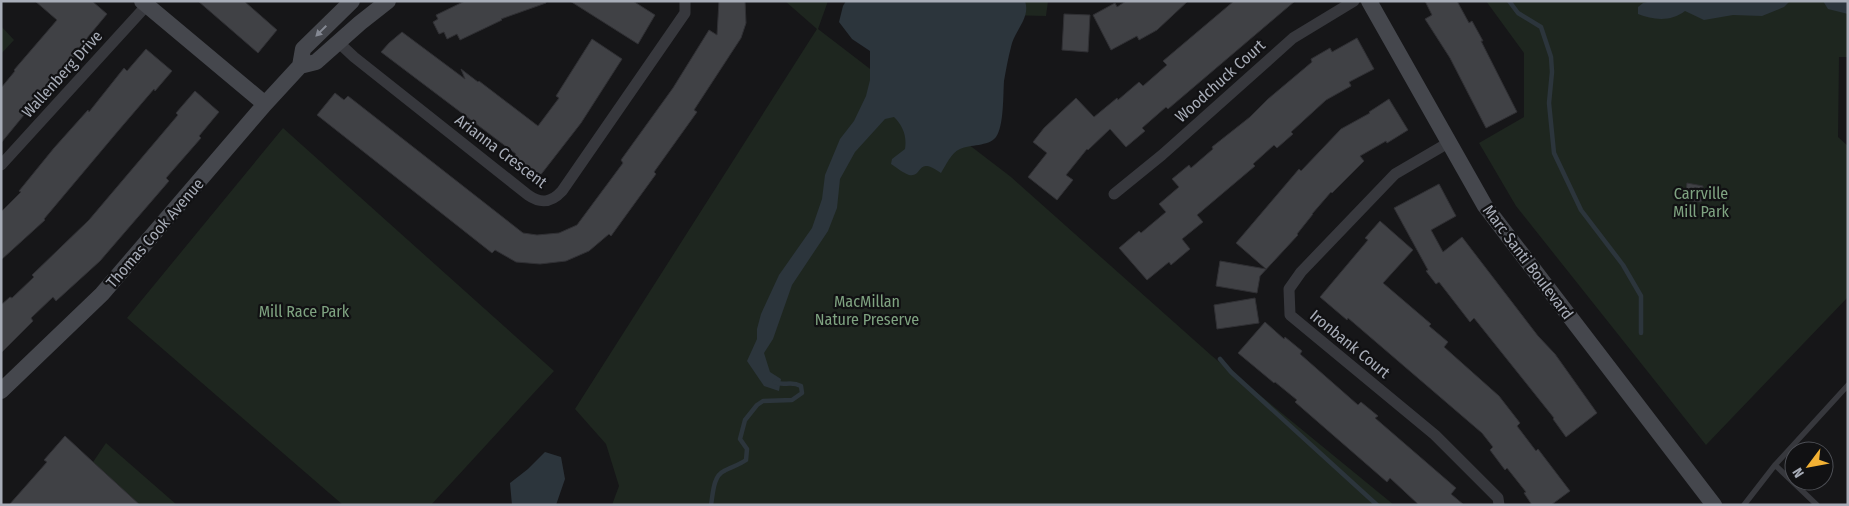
<svg xmlns="http://www.w3.org/2000/svg" width="1849" height="506" viewBox="0 0 1849 506" font-family="'Fira Sans Condensed',sans-serif">
<style>
.green{fill:#1e261f}
.water{fill:#2c353c}
.lines{fill:none;stroke-linecap:round;stroke-linejoin:round}
.stream{stroke:#2c353c;stroke-width:4.5}
.building{fill:#404145;stroke:#303034}
.lane{stroke:#37383d;stroke-width:5.5}
.street{stroke:#37383d;stroke-width:11}
.secondary{stroke:#45474d;stroke-width:16}
.oneway{fill:#858993}
.labels{text-anchor:middle;dominant-baseline:central;stroke-width:4.5;stroke-linejoin:round;paint-order:stroke}
.street-label{font-size:16px;fill:#a8adb8;stroke:#111113}
.park-label{font-size:16px;fill:#7fa381;stroke:#111113}
</style>
<rect width="100%" height="100%" fill="#161618"/>
<path class="green" d="M785 1H828L818 29 1011 177 1212 356 1394 505H612L619 486 606 444 575 409 817 29Z
M1006 1H1048L1046 16 1009 15Z
M1486 1H1848V57H1839L1838 137 1848 146V297L1706 445 1516 206 1479 143 1524 117V53Z
M1 26 14 40 1 54Z
M283 128 554 371 431 505H343L127 318Z
M106 443 177 505H140L93 462Z"/>
<path class="water" d="M846 1H1025C1031 18 1014 31 1011 47 1008 58 1006 70 1004 81 1003 95 1004 126 996 137 988 147 970 144 960 149 951 153 946 165 941 173 915 155 924 178 909 175 903 173 896 167 891 164L892 159 905 149C907 136 903 126 894 117L885 119 855 152 840 179 837 208 828 231 792 285 773 339 764 353 770 372 781 379 779 391 764 386 747 361 757 339V329L761 314 779 275 812 228 822 199 825 175 840 139 854 121 866 96 870 80V51L852 39 839 22 843 6Z
M1652 1H1790L1784 7 1762 16 1733 15 1704 20 1685 11C1671 22 1653 20 1638 14V7L1643 3Z
M1823 1H1848V14L1828 9Z
M545 452 561 457 565 479 556 505H512L510 483 528 469Z"/>
<g class="lines">
<path class="stream" d="M1509 1 1518 13 1541 27 1551 57 1552 72 1549 103 1554 153 1581 210 1623 265 1641 296V333
M1220 359 1231 372 1377 505
M711 505C713 494 713 476 724 471 731 467 739 465 746 460L747 449 740 439 745 420 757 405 763 401 792 400 802 393 801 386C790 380 784 387 775 382"/>
</g>
<path class="building" d="M35 1H92L107 14 87 38 89 40 75 56 58 75 56 74 22 114 24 115 1 143V88L15 71 14 70 57 20Z
M198 1H244L277 30 258 53Z
M465 1H546V3L501 19 502 20 460 40 457 34 447 39 444 32 439 34 433 22 438 19 436 15Z
M570 1H633L655 15 638 44Z
M719 1H745L746 23 741 38 694 110 697 112 654 172 656 174 611 236 609 234 589 251 566 261 540 264 516 262 495 250 492 253 317 115 335 93 344 100 348 96 523 233 537 235 559 233 577 225 623 163 621 160 673 88 709 30 717 35Z
M1126 1H1188L1157 30 1139 40 1137 36 1111 50 1093 15 1115 3 1117 7Z
M1234 1H1295L1168 109 1166 107 1142 128 1145 131 1126 147 1110 129 1088 150 1087 149 1066 175 1073 180 1057 200 1028 177 1047 153 1033 142 1044 128 1076 98 1094 117 1117 98 1118 100 1139 82 1143 86 1167 65 1163 61Z
M1425 1H1457L1469 23 1472 21 1483 41H1481L1517 112 1486 128 1450 58 1425 19 1432 15Z
M1064 14 1090 15 1088 52 1062 50Z
M402 32 465 79 461 69 478 82 479 81 538 126 559 98 556 96 592 39 622 59 581 123 539 177 514 158 516 154 381 52 389 43Z
M1357 38 1374 69 1349 82 1351 86 1326 100 1291 132 1293 134 1277 148 1274 145 1253 164 1255 166 1197 215 1203 222 1182 239 1190 249 1171 265 1169 262 1147 280 1119 248 1139 231 1141 233 1166 212 1159 204 1179 187 1172 179 1189 165 1191 168 1213 149 1212 147 1250 117 1268 99 1312 62 1311 59 1330 48 1332 52Z
M146 49 172 71 155 91 154 89 118 131 44 219 45 220 1 260V212L21 192 19 191 54 148 88 110 89 112 124 68 127 71Z
M195 91 219 112 199 136 201 138 166 178 169 181 100 261 56 301 53 297 31 318 33 321 1 353V305L10 297 12 298 34 277 32 275 89 220 178 115 176 113Z
M1389 99 1408 130 1387 143 1386 141 1360 156 1364 161 1332 193 1331 192 1312 214H1313L1297 234 1298 235 1260 276 1257 293 1216 286 1220 261 1266 269 1236 243 1299 169 1301 171 1341 129 1370 113 1369 112Z
M1687 183 1703 186 1701 202 1685 200Z
M1439 184 1456 216 1431 230 1443 252 1462 237 1538 336 1555 354 1597 413 1566 437 1553 419 1554 418 1474 318 1470 322 1439 282 1436 284 1426 271 1428 270 1394 208Z
M1380 221 1413 250 1383 283 1431 324 1429 326 1448 342 1444 347 1499 396 1520 423 1517 426 1536 451 1538 449 1570 491 1551 505H1532L1524 493 1526 492 1507 468 1505 470 1490 450 1493 447 1482 433 1348 318 1347 320 1320 297 1368 240 1365 238Z
M1255 298 1259 323 1217 329 1214 305Z
M1265 322 1284 339 1285 337 1302 351 1300 354 1358 405 1361 402 1378 416 1375 418 1456 488 1451 494 1464 505H1419L1390 478 1387 482 1295 402 1297 400 1275 382 1274 383 1238 353Z
M65 436 93 462 140 505H9L47 462 44 460Z"/>
<g class="lines">
<path class="lane" d="M1775 465 1848 385
M1744 505 1775 465 1817 505"/>
<path class="street" d="M338 42 354 57 528 195C541 204 551 203 562 191L685 13V1
M1448 143 1395 174 1301 272 1289 289 1290 315 1435 435 1498 498 1499 505
M1 165 147 5
M1114 194 1162 155 1293 38 1354 1"/>
<path class="secondary" d="M142 1 265 104
M1369 1 1485 206 1714 505
M300 66 303 49 352 1
M1 391 102 294 265 104 300 66 316 62 360 23 388 1"/>
</g>
<defs><path id="oneway-solid" d="M-6-.8H1V-3.2L6.5 0L1 3.2V.8H-6Z" transform="scale(1.25)"/></defs>
<use class="oneway" href="#oneway-solid" transform="translate(321 31) rotate(135)"/>
<g class="labels">
<g class="street-label">
<text transform="translate(62 74) rotate(-48)">Wallenberg Drive</text>
<text transform="translate(1220 81) rotate(-42)">Woodchuck Court</text>
<text transform="translate(501 151) rotate(37)">Arianna Crescent</text>
<text transform="translate(155 233) rotate(-49)">Thomas Cook Avenue</text>
<text transform="translate(1528 262) rotate(53)">Marc Santi Boulevard</text>
<text transform="translate(1350 344) rotate(39)">Ironbank Court</text>
</g>
<g class="park-label">
<text x="1701" y="193">Carrville<tspan x="1701" dy="18">Mill Park</tspan></text>
<text x="867" y="301">MacMillan<tspan x="867" dy="18">Nature Preserve</tspan></text>
<text x="304" y="311">Mill Race Park</text>
</g>
</g>
<rect width="1849" height="506" fill="none" stroke="#a8adb8" stroke-width="5"/>
<g transform="translate(1809 466) rotate(238)"><circle r="24" fill="#111113" stroke="#4d4f55"/>
<path d="M0-4L9 19L0 12L-9 19Z" fill="#f2b134"/>
<text y="-8" font-size="14" font-weight="bold" text-anchor="middle" fill="#a8adb8">N</text>
</g>
</svg>
